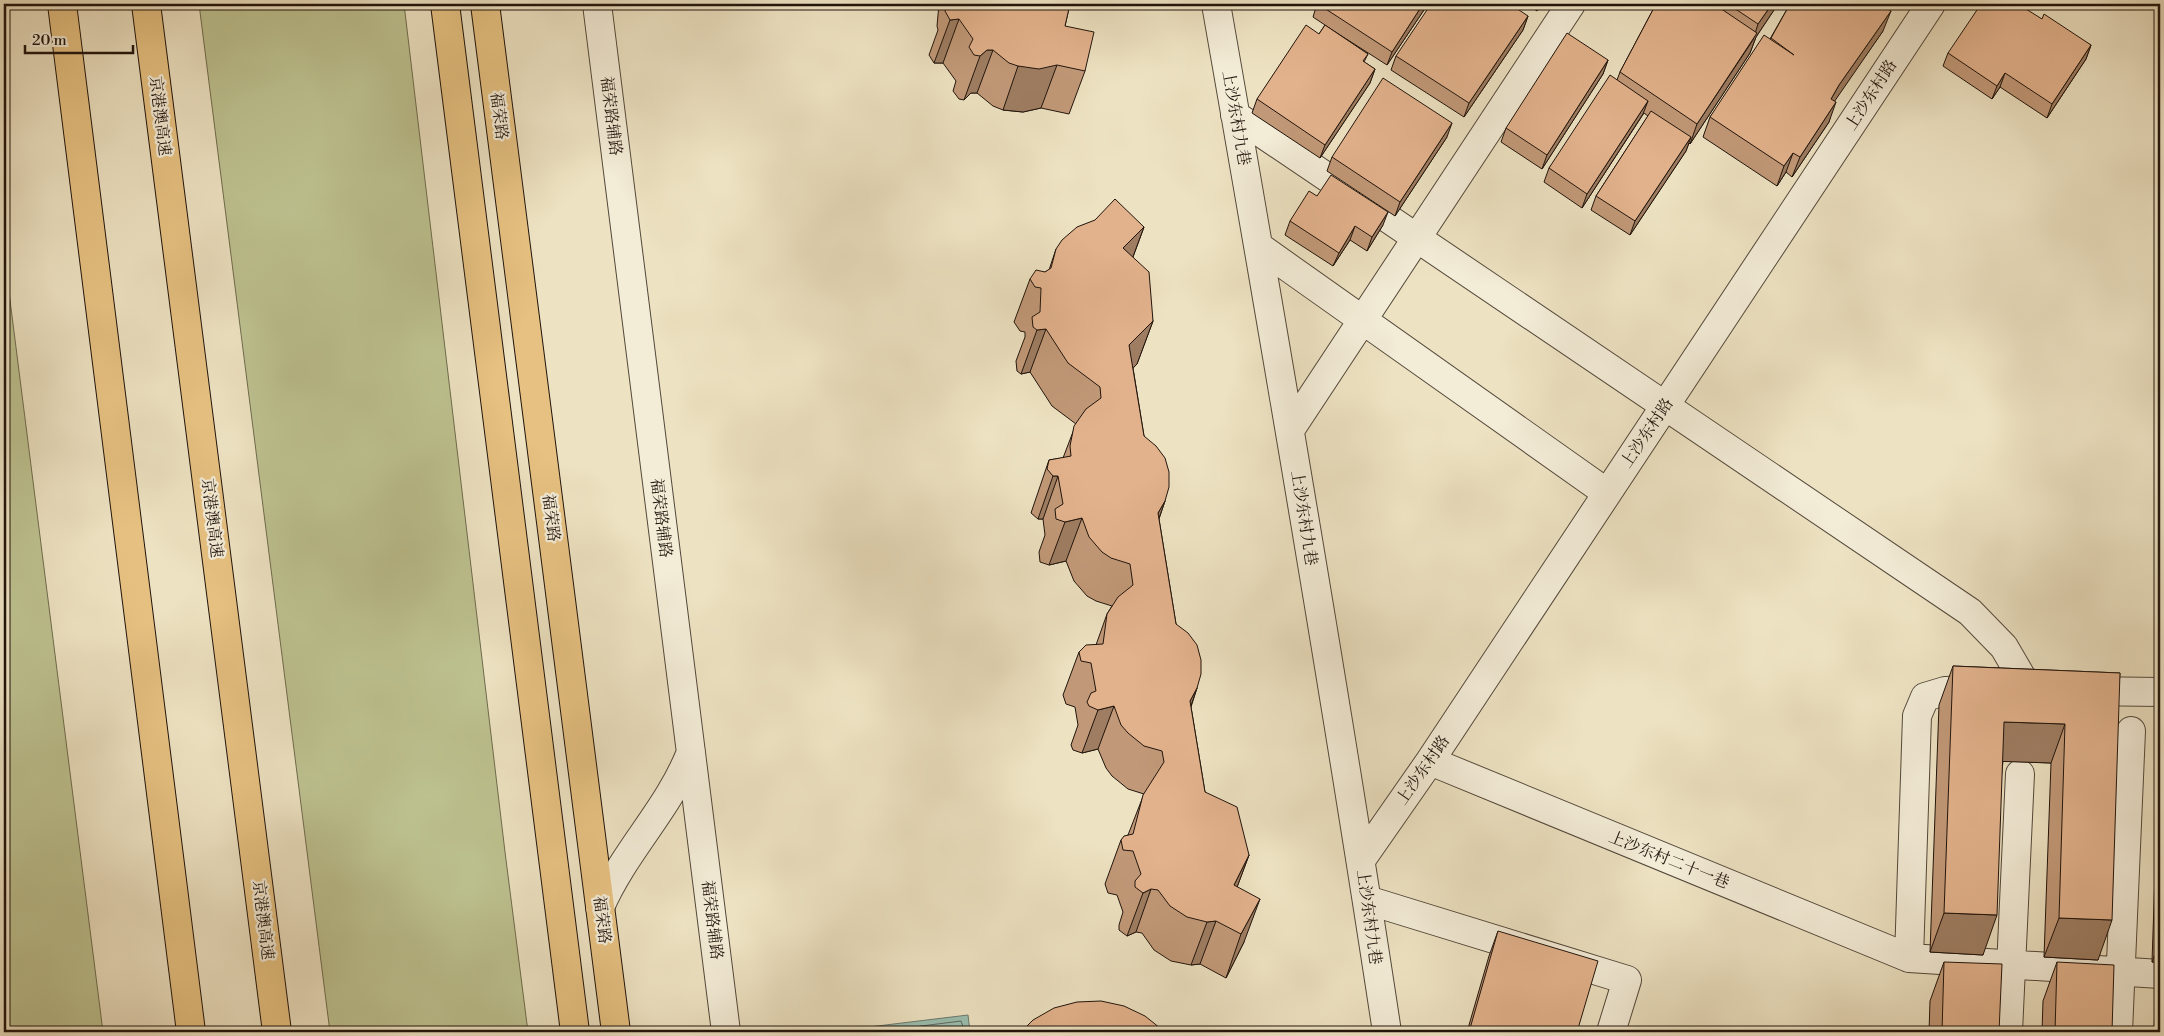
<svg xmlns="http://www.w3.org/2000/svg" width="2164" height="1036" viewBox="0 0 2164 1036" font-family="'Libre Bodoni','Noto Serif SC',serif">
<style>
.green{fill:#bdc290;stroke:#6e6b4e}
.water{fill:#9abeaf;stroke:#697a6e}
.lines{fill:none;stroke-linecap:round;stroke-linejoin:round}
.shore{stroke:#5d695e;stroke-width:1}
.minor-casing{stroke:#53483a;stroke-width:30}
.major-casing{stroke:#20140c;stroke-width:30}
.highway-casing{stroke:#20140c;stroke-width:30}
.minor{stroke:#f3ecd7;stroke-width:28}
.major{stroke:#e6c181;stroke-width:28}
.highway{stroke:#e6c181;stroke-width:28}
.wall{fill:#c29978;stroke:#20140c}
.shaded-wall{fill:#9e7d62;stroke:#20140c}
.building{fill:#e2b28c;stroke:#20140c}
.labels{text-anchor:middle;dominant-baseline:central;stroke-width:4.5;stroke-linejoin:round;paint-order:stroke}
.street-label{font-size:16px;fill:#20140c;stroke:#f3ecd7}
</style>
<rect width="100%" height="100%" fill="#ede2c2"/>
<filter id="stains"><feTurbulence type="fractalNoise" baseFrequency=".004" numOctaves="4"/><feColorMatrix values="0 0 0 0 .2 0 0 0 0 .09 0 0 0 0 .02 0 0 0 .5 -.17"/></filter>
<radialGradient id="worn" r=".72"><stop offset=".6" stop-color="#630" stop-opacity="0"/><stop offset="1" stop-color="#630" stop-opacity=".3"/></radialGradient>
<path class="green" d="M199 4H404L505 852 528 1032H330Z
M4 253 103 1032H4Z"/>
<path class="water" d="M968 1015 970 1032H869V1027Z"/>
<g class="lines">
<path class="shore" d="M874 1032 961 1021 965 1032"/>
<defs>
<path id="minor" d="M597 4 726 1032
M1216 4C1276 346 1335 689 1387 1032
M1235 115 1970 612 2004 647 2029 690
M1258 246 1607 493
M1290 430 1571 4
M2083 691 2160 692
M1430 761 1909 958 2160 974
M1361 860 1430 761 1931 4
M1367 900 1627 980 1611 1032
M600 907C624 851 669 809 691 752
M1909 958 1917 716 1925 697 1945 691 1982 690
M2008 1032 2020 774
M2118 1032 2131 731"/>
<path id="major" d="M445 4 575 1032
M485 4 616 1032"/>
<path id="highway" d="M62 4 191 1032
M146 4 277 1032"/>
</defs>
<use href="#minor" class="minor-casing"/>
<use href="#major" class="major-casing"/>
<use href="#highway" class="highway-casing"/>
<use href="#minor" class="minor"/>
<use href="#major" class="major"/>
<use href="#highway" class="highway"/>
</g>
<path class="wall" d="M939 4H1070L1065 26 1085 71 1069 114 1041 108 1023 112 1003 110 993 106 977 93H971L964 100 959 99 953 91 956 81 943 63H934L929 55 938 30 937 26Z
M1317 4H1428L1387 65 1326 26 1368 54 1364 62 1375 69 1370 83 1320 158 1252 113 1257 99 1319 34 1325 25 1313 17Z
M1527 4H1541L1537 11Z
M1656 4H1778L1756 37 1750 53 1690 144 1689 143 1686 151 1630 235 1591 210 1596 196 1648 116 1644 113 1582 208 1544 182 1549 168 1617 80 1620 72Z
M1790 4 1883 31 1834 101 1829 122 1792 177 1786 172 1777 186 1703 137 1710 117 1770 39Z
M1528 16 1523 30 1464 117 1391 70 1396 56Z
M2042 19 2091 45 2086 59 2047 118 2000 87 1992 99 1943 66 1948 53Z
M1608 60 1603 74 1542 169 1501 142 1506 128Z
M1447 137 1395 216 1327 171 1332 157Z
M1317 196 1383 225 1367 251 1350 240 1333 266 1285 235 1290 221Z
M1144 227 1133 257 1153 321 1137 364 1133 368 1144 436 1165 501 1159 519 1176 624 1197 688 1191 707 1205 792 1249 855 1237 887 1244 942 1226 978 1200 964 1191 965 1171 961 1154 950 1142 933 1136 932 1127 936 1119 930V925L1123 912 1117 895 1108 893 1105 884 1121 840 1128 835 1144 794 1128 789 1112 776 1106 768 1098 749 1082 753 1073 750 1071 745 1078 725 1075 707 1066 704 1063 695 1079 652 1096 645 1107 614 1112 606 1096 601 1087 596 1074 581 1066 561 1049 565 1040 562 1039 552 1045 535 1043 519H1038L1031 513 1049 460 1063 458 1076 424 1052 406 1030 372 1021 374 1017 371 1016 361 1025 337V332L1020 331 1014 322 1030 279 1049 270 1056 249Z
M1953 666 2120 673 2098 960 2044 957 2051 763 2003 761 1983 955 1930 952 1939 705Z
M2160 727V962H2152Z
M1498 931 1577 1032H1467L1489 956Z
M1944 962 1999 1032H1929L1930 1001Z
M2057 962 2112 1032H2042L2043 1001Z
M2160 992V1032H2154L2155 1006Z"/>
<path class="shaded-wall" d="M1423 4H1428L1387 65 1392 52Z
M1772 4H1778L1756 37 1750 53 1690 144 1697 124 1753 40 1758 24Z
M1891 11 1883 31 1832 105 1831 99 1839 85Z
M1528 16 1523 30 1464 117 1469 103Z
M959 19 943 63H934L950 20Z
M2091 45 2086 59 2047 118 2052 104Z
M987 50H993L977 93H971L964 100 980 56Z
M1608 60 1603 74 1542 169 1547 155Z
M1057 65 1041 108 1023 112 1003 110 1018 66Z
M1375 69 1370 83 1320 158 1325 145Z
M2005 73 2000 87 1992 99 1997 86Z
M1648 101 1643 114 1582 208 1587 194Z
M1836 102 1829 122 1792 177 1800 157Z
M1452 123 1447 137 1395 216 1400 202Z
M1691 137 1686 151 1630 235 1635 221Z
M1793 153 1786 172 1777 186 1784 166Z
M1388 212 1383 225 1367 251 1372 237Z
M1355 226 1350 240 1333 266 1339 253Z
M1144 227 1128 270 1123 248Z
M1153 321 1137 364 1113 389 1129 345Z
M1046 329 1030 372 1021 374 1037 330Z
M1053 476H1058L1043 519H1038Z
M1165 501 1150 544 1158 513Z
M1082 518 1066 561 1049 565 1065 522Z
M1197 688 1182 732 1190 701Z
M1114 706 1098 749 1082 753 1098 710Z
M2004 722 2065 724 2051 763 1990 761Z
M1249 855 1233 898 1234 885Z
M1151 889 1136 932 1127 936 1143 893Z
M1260 899 1244 942 1226 978 1241 934Z
M1944 913 1997 915 1983 955 1930 952Z
M2059 918 2112 920 2098 960 2044 957Z
M1216 921 1200 964 1191 965 1207 922Z
M2160 939V962H2152Z"/>
<path class="building" d="M951 4H1070L1065 26 1094 32 1085 71 1057 65 1039 69 1018 66 1009 63 993 50H987L980 56 974 55 969 47 973 39 959 19 950 20 945 11 946 6Z
M1318 4H1423L1392 52Z
M1431 4H1510L1528 16 1469 103 1396 56Z
M1656 4H1714L1757 33 1697 124 1620 72Z
M1728 4H1772L1758 24Z
M1790 4H1880L1891 11 1839 85 1831 99 1836 102 1800 157 1793 153 1784 166 1710 117 1764 35 1794 55 1771 38Z
M1981 4H2018L2042 19 2044 14 2091 45 2052 104 2005 73 1997 86 1948 53Z
M1306 25 1319 34 1325 25 1368 54 1363 61 1375 69 1325 145 1257 99Z
M1567 33 1608 60 1547 155 1506 128Z
M1610 75 1648 101 1587 194 1549 168Z
M1383 78 1452 123 1400 202 1332 157Z
M1651 111 1691 137 1635 221 1596 196Z
M1331 175 1388 212 1372 237 1355 226 1339 253 1290 221 1309 191 1317 196Z
M1115 199 1144 227 1123 248 1149 272 1153 321 1129 345 1144 436 1156 446 1165 458 1169 472V487L1165 501 1158 513 1176 624 1188 633 1197 645 1201 660V674L1197 688 1190 701 1205 792 1237 807 1249 855 1234 885 1260 899 1241 934 1216 921 1207 922 1187 917 1170 906 1158 890 1151 889 1143 893 1135 887V881L1141 874 1133 851 1123 850 1121 840 1124 836 1133 834 1143 795 1164 762 1162 751 1144 746 1128 733 1121 725 1114 706 1098 710 1089 706 1087 702 1091 693 1096 691 1091 663 1081 661 1079 652 1086 645 1103 644 1107 614 1118 597 1133 585 1130 564 1111 558 1102 552 1089 537 1082 518 1065 522 1056 519 1055 509 1063 504 1058 476H1053L1047 469 1049 460 1071 456 1070 446 1074 426 1086 409 1101 398 1100 387 1068 363 1046 329 1037 330 1033 327 1032 317 1040 312 1041 288 1035 287 1030 279 1036 270 1045 272 1051 268 1056 249 1062 240 1077 227 1095 220Z
M1953 666 2120 673 2112 920 2059 918 2065 724 2004 722 1997 915 1944 913Z
M1498 931 1598 961 1577 1032H1469Z
M1944 962 2002 964 1999 1032H1942Z
M2057 962 2114 965 2112 1032H2055Z
M1101 1001 1124 1006 1145 1016 1165 1032H1021L1033 1020 1054 1008 1077 1002Z"/>
<g class="labels">
<g class="street-label">
<text transform="translate(1871 95) rotate(-57)">上沙东村路</text>
<text transform="translate(160 116) rotate(83)">京港澳高速</text>
<text transform="translate(499 116) rotate(83)">福荣路</text>
<text transform="translate(611 116) rotate(83)">福荣路辅路</text>
<text transform="translate(1236 118) rotate(80)">上沙东村九巷</text>
<text transform="translate(1647 433) rotate(-56)">上沙东村路</text>
<text transform="translate(212 518) rotate(83)">京港澳高速</text>
<text transform="translate(551 518) rotate(83)">福荣路</text>
<text transform="translate(661 518) rotate(83)">福荣路辅路</text>
<text transform="translate(1304 518) rotate(81)">上沙东村九巷</text>
<text transform="translate(1423 770) rotate(-55)">上沙东村路</text>
<text transform="translate(1669 860) rotate(22)">上沙东村二十一巷</text>
<text transform="translate(1369 917) rotate(82)">上沙东村九巷</text>
<text transform="translate(263 920) rotate(83)">京港澳高速</text>
<text transform="translate(602 920) rotate(83)">福荣路</text>
<text transform="translate(712 920) rotate(83)">福荣路辅路</text>
</g>
</g>
<rect width="2164" height="1036" fill="none" stroke="#ede2c2" stroke-width="20"/>
<rect x="5" y="5" width="2154" height="1026" fill="none" stroke="#20140c" stroke-width="2.5"/>
<rect x="10" y="10" width="2144" height="1016" fill="none" stroke="#20140c"/>
<path d="M25 45v8h108v-8" fill="none" stroke="#20140c" stroke-width="2.5"/>
<text x="32" y="45" font-size="15" fill="#20140c" stroke="#f3ecd7" stroke-width="4" paint-order="stroke">20 m</text>
<rect width="100%" height="100%" filter="url(#stains)"/>
<rect width="100%" height="100%" fill="url(#worn)"/>
</svg>
